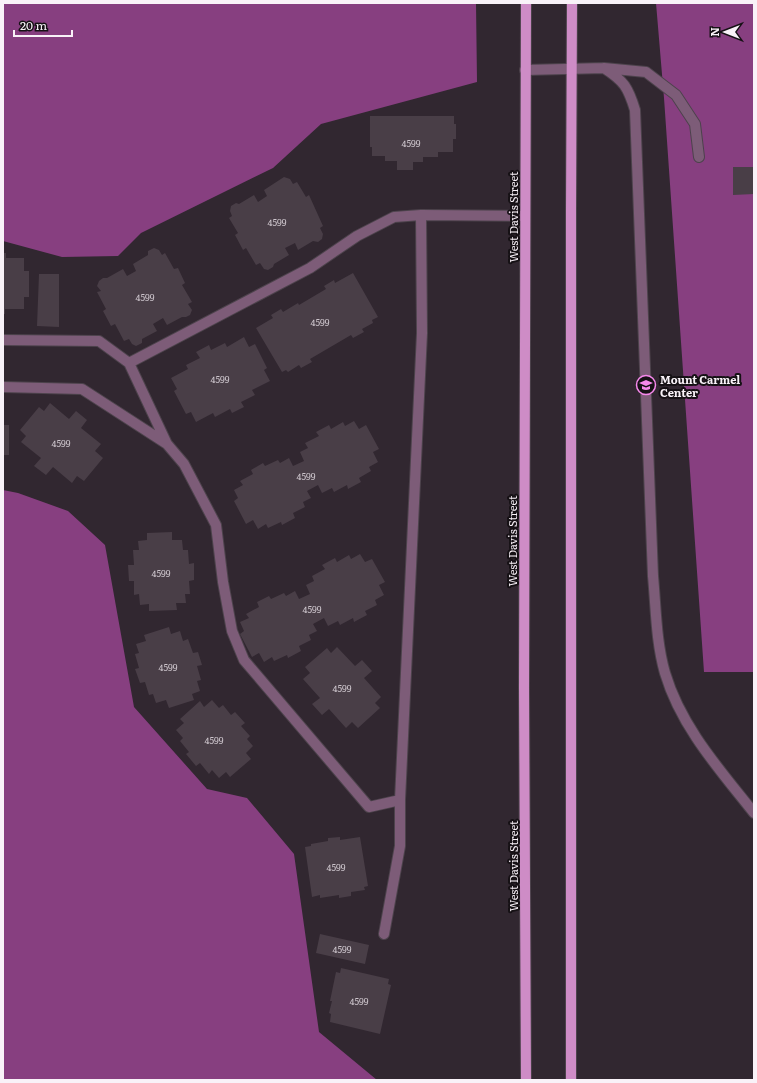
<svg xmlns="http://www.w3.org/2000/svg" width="757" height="1083" viewBox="0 0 757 1083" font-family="Literata,serif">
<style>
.forest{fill:#873f80}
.building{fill:#493e47}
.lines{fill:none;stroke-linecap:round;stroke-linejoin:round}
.minor-casing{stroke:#4d434c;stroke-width:12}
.major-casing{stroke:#4d434c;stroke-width:12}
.minor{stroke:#7d5c78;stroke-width:10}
.major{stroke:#ce8cc6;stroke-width:10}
.labels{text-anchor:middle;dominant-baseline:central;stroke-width:4;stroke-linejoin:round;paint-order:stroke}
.number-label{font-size:9px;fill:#cdc5cc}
.street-label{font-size:11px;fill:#f9f2f8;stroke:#161115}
.poi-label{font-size:11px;font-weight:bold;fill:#f9f2f8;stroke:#161115;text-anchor:start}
</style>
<rect width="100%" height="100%" fill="#312730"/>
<path class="forest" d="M3 3H476L477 82 321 124 273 168 141 233 118 256 62 257 3 241Z
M656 3H754V672H704L664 98Z
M3 490 18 493 68 511 105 545 134 707 207 789 247 798 294 854 319 1032 377 1080H3Z"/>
<path class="building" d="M370 116H454V124H456V139H453V152H438V157H423V162H413V170H397V161H385V156H372V147H370Z
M733 167H754V194L733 195Z
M284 177 290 179 293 184 297 182 306 197 309 195 323 226 320 228 323 234 322 239 318 242 313 241 298 250 295 243 285 248 289 255 274 264 273 267 268 270 264 269 260 263 256 265 246 248 243 250 235 235 238 233 229 218 232 216 230 211 231 206 236 203 239 204 254 195 258 202 267 196 264 190Z
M154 248 159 250 162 255 165 253 174 269 178 268 185 283 182 285 192 302 188 304 192 310 190 315 186 317H182L167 325 163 318 153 324 157 331 142 339V343L136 346 132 344 129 339 124 341 115 324 111 326 103 311 106 309 97 292 101 291 97 286 99 281 103 278H107L123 269 127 276 136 271 133 264 148 255V251Z
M3 253H6V258H24V271H29V297H24V309H5V314H3Z
M353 273 378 317 372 320 373 323 362 329 364 332 353 338 351 335 310 359 312 362 301 368 299 365 288 372 286 370 282 372 256 328 273 318 271 315 281 309 283 312 298 303 299 305 326 289 324 286 334 280 335 283Z
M39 274H59V327L37 326Z
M244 337 249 347 255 344 267 368 264 370 270 381 252 390 255 395 241 402 244 407 232 413 230 409 215 417 213 413 196 422 191 412 186 414 174 391 177 389 171 378 188 369 186 365 200 358 196 352 209 345 211 350 225 343 227 347Z
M50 403 69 419 76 411 87 420 81 428 101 444 95 451 103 458 84 481 77 476 72 483 53 467 46 475 34 466 41 458 21 442 26 436 20 430 39 407 44 411Z
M354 421 359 429 366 425 379 449 373 452 378 462 369 467 371 471 359 478 361 482 348 489 347 485 334 492 332 488 322 493 318 485 307 491 311 498 303 502 305 507 293 513 295 518 282 525 281 522 268 528 266 524 258 529 253 520 246 524 234 501 238 498 234 490 243 485 240 481 253 474 251 470 263 463 265 466 278 460 280 463 289 458 293 466 304 461 300 452 308 448 305 443 319 436 316 432 329 425 331 429 343 422 345 426Z
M3 425H9V455H3Z
M172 532V540H182L183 550H188L189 564 194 563V580L189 581 190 594H185L186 603H176L177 610 149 611V604L140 605 139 594 134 595V581H129L128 565H134L133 550H139L138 541 147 540V533Z
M360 554 365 562 372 559 385 582 379 585 384 595 375 600 377 605 365 611 367 615 354 622 353 618 340 625 338 621 328 626 324 618 313 624 317 631 309 635 311 640 299 646 301 651 288 658 287 655 274 661 272 657 264 662 259 653 252 657 240 634 244 631 240 622 249 618 246 614 259 607 257 602 269 596 271 599 284 593 286 596 295 591 299 599 310 594 306 585 314 581 312 576 325 569 322 565 335 558 337 562 349 555 351 559Z
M169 627 171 634 180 631 183 641 188 639 193 653 198 652 202 665 197 666 201 680 197 681 200 691 192 694 194 700 169 708 166 700 156 703 153 694 149 695 145 682 140 683 135 669 139 668 135 654 139 653 136 644 146 641 144 635Z
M337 647 355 666 362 660 372 671 364 678 381 697 375 703 380 708 358 728 352 722 346 728 329 709 322 715 312 704 320 698 303 679 310 673 305 667 327 648 331 653Z
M212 700 219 708 223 705 231 715 235 712 245 723 241 726 250 736 247 739 253 746 246 753 251 759 230 777 226 772 219 778 212 770 209 774 200 763 196 766 186 754 189 752 180 741 183 738 176 730 184 723 180 719 200 701 204 707Z
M340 837V840L360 837 368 886 364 887 365 890 351 892V896L339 898V895L320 898V895L312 897 305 847 311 846V844L328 841V838Z
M320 934 369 945 365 964 316 953Z
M341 968 389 979 388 984 391 985 380 1034 330 1022 331 1014 329 1013 332 1001H330L336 972 340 973Z"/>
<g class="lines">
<defs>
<path id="minor" d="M604 68C624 81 628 87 635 110L653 576C656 608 656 642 665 673 681 727 720 770 754 813
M525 70 604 68 646 72 676 95 695 124 699 157
M3 340 99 341 129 363
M3 387 82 389 167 444
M400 800 369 807 244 660 232 631 223 582 216 525 184 464 167 444 129 363 310 268 357 236 394 217 421 215 525 216
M384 934 400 846V800L422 333 421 215"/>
<path id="major" d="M526 3 524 688 526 1080
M571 1080V210L572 3"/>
</defs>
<use href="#minor" class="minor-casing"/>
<use href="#major" class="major-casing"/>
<use href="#minor" class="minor"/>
<use href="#major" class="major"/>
</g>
<defs>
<symbol id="university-ring" viewBox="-11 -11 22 22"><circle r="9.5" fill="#161115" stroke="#f788ec" stroke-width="1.5"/><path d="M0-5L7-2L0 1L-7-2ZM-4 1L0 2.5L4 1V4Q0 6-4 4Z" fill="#f788ec"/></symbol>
</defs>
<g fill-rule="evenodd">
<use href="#university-ring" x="635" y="374" width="22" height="22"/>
</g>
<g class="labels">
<g class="number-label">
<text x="411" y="143">4599</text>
<text x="277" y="222">4599</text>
<text x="145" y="297">4599</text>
<text x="320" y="322">4599</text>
<text x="220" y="379">4599</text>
<text x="61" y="443">4599</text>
<text x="306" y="476">4599</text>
<text x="161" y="573">4599</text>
<text x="312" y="609">4599</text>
<text x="168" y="667">4599</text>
<text x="342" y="688">4599</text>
<text x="214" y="740">4599</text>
<text x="336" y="867">4599</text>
<text x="342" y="949">4599</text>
<text x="359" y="1001">4599</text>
</g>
<g class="street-label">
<text transform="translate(513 217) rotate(-90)">West Davis Street</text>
<text transform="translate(512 541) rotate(-90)">West Davis Street</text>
<text transform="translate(513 866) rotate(-90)">West Davis Street</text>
</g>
<g class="poi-label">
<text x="660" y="379">Mount Carmel<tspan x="660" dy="13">Center</tspan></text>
</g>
</g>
<rect width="757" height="1083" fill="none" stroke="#f9f2f8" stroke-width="8"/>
<g transform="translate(725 32) rotate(270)" stroke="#161115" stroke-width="3" paint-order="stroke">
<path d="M0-3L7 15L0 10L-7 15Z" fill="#f9f2f8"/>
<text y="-6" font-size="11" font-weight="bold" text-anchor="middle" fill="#f9f2f8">N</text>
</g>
<path d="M14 30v6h58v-6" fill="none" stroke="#f9f2f8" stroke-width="2"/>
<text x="20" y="30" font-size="12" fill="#f9f2f8" stroke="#161115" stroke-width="3" paint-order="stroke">20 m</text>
</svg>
